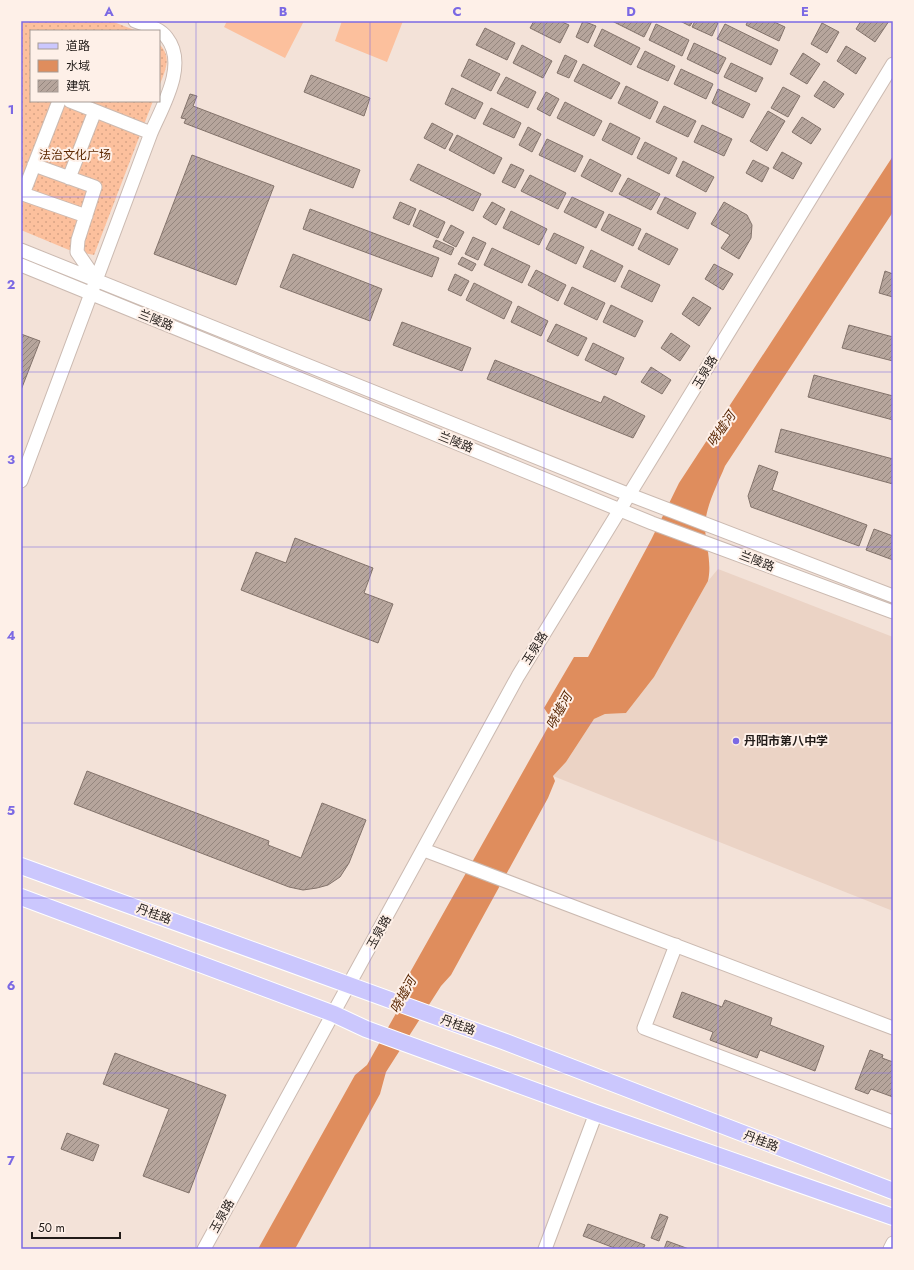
<svg xmlns="http://www.w3.org/2000/svg" width="914" height="1270" viewBox="0 0 914 1270" font-family="Jost,'Noto Sans SC',sans-serif">
<style>
.built{fill:#ebd3c5}
.grass{fill:url(#grass-dots)}
.pitch{fill:#fcc09d}
.water{fill:#df8d5d}
.building{fill:url(#building-hatch);stroke:#83736b}
.lines{fill:none;stroke-linecap:round;stroke-linejoin:round}
.minor-casing{stroke:#cbbab1;stroke-width:15}
.major-casing{stroke:#fff;stroke-width:18}
.minor{stroke:#fff;stroke-width:13}
.major{stroke:#cbc7fd;stroke-width:16}
.grid{fill:none;stroke:#7b69e4;stroke-width:1;stroke-opacity:0.55}
.poi-dot{fill:#7b69e4;stroke:#fef0e8;stroke-width:1.5}
.labels{text-anchor:middle;dominant-baseline:central;stroke-width:4;stroke-linejoin:round;paint-order:stroke}
.park-label{font-size:12px;fill:#5d2902;stroke:#fef0e8}
.street-label{font-size:12px;fill:#211b18;stroke:#fef0e8}
.poi-label{font-size:12px;font-weight:bold;fill:#211b18;stroke:#fef0e8;text-anchor:start}
.water-label{font-size:13px;font-style:italic;fill:#582500;stroke:#fef0e8}
.neatline{fill:none;stroke:#7b69e4;stroke-width:1.5}
.grid-label{font-size:13px;text-anchor:middle;font-weight:bold;fill:#7b69e4}
</style>
<defs>
<pattern id="grass-dots" width="8" height="8" patternUnits="userSpaceOnUse"><rect width="8" height="8" fill="#fcc09d"/><path d="M2 2h.1M6 6h.1" fill="none" stroke="#d8a486" stroke-width="1.8" stroke-linecap="round"/></pattern>
<pattern id="building-hatch" width="6" height="6" patternUnits="userSpaceOnUse"><rect width="6" height="6" fill="#b6a59c"/><path d="M-1 1l2-2M0 6l6-6M5 7l2-2" fill="none" stroke="#94867e"/></pattern>
</defs>
<rect width="100%" height="100%" fill="#f3e2d8"/>
<path class="built" d="M718 569 893 637V911L553 776 566 762 594 719 605 714 626 713 654 677 708 581Z"/>
<path class="grass" d="M21 21H111L137 31H31V101H153L94 255 69 250 21 230Z
M159 44C173 57 165 71 159 87Z"/>
<path class="pitch" d="M227 21H304L285 58 224 27Z
M342 21H403L387 62 335 41Z"/>
<path class="water" d="M893 156V212L725 466C717 486 705 507 705 528 706 546 712 563 708 581L654 677 626 713 605 714 594 719 566 762 553 776 555 781 548 798 451 975 441 986 386 1072 380 1094 295 1249H258L355 1075 367 1065 413 983 408 976 552 720 544 708 574 657H588L651 540 679 483Z"/>
<path class="building" d="M534 21H560L569 25 560 43 530 28Z
M583 21 596 26 588 43 576 37Z
M612 21H652L644 37Z
M680 21H693L690 26Z
M695 21H713L718 23 712 36 692 27Z
M748 21H772L785 27 779 41 746 25Z
M861 21H889L875 42 856 29Z
M822 23 839 32 827 53 811 44Z
M656 24 689 40 682 56 649 40Z
M725 24 778 50 771 65 717 39Z
M485 28 515 43 507 60 476 45Z
M602 29 640 48 631 65 594 46Z
M694 43 726 58 718 74 687 59Z
M522 45 552 61 543 78 513 63Z
M846 46 866 58 856 74 837 61Z
M645 51 675 66 668 81 637 67Z
M803 53 820 64 807 84 790 74Z
M565 55 577 61 569 78 557 73Z
M469 59 500 74 491 91 461 76Z
M731 63 763 78 756 92 724 77Z
M583 64 620 83 611 99 574 81Z
M681 69 713 84 706 99 674 84Z
M311 75 370 98 364 116 304 92Z
M506 77 536 92 528 108 497 93Z
M824 81 844 94 834 108 814 96Z
M626 86 658 102 650 119 618 103Z
M783 87 800 96 788 117 771 108Z
M452 88 483 103 475 119 445 104Z
M718 89 750 104 743 118 712 103Z
M546 92 559 99 550 116 537 109Z
M190 94 197 96 193 106 360 170 353 188 184 123 186 119 181 118Z
M565 102 602 121 594 136 557 118Z
M664 106 696 121 688 137 656 122Z
M491 108 521 123 514 138 483 124Z
M768 111 785 121 767 151 750 141Z
M802 117 821 129 811 144 792 132Z
M432 123 453 134 445 149 424 138Z
M610 123 640 138 632 155 602 140Z
M702 125 732 139 724 156 694 142Z
M528 127 541 134 532 152 519 145Z
M457 135 502 158 494 174 449 150Z
M547 139 583 156 575 172 539 155Z
M645 142 677 158 669 174 637 158Z
M782 152 802 163 793 179 773 168Z
M192 155 274 186 236 285 154 254Z
M590 159 621 175 612 192 581 176Z
M753 160 769 168 762 182 746 173Z
M683 161 714 177 706 192 676 176Z
M418 164 481 194 473 211 410 180Z
M511 164 524 170 515 188 502 182Z
M530 175 566 193 558 209 521 191Z
M628 178 660 194 651 210 619 194Z
M572 197 604 212 596 228 564 212Z
M665 197 696 213 688 229 657 213Z
M400 202 416 209 409 225 393 218Z
M492 202 505 209 496 225 483 217Z
M724 202 747 215 752 225 751 238 739 259 721 248 730 235 711 224Z
M310 209 439 258 432 277 303 229Z
M420 210 445 222 438 238 413 226Z
M511 211 547 229 539 245 503 228Z
M609 214 641 229 633 246 601 230Z
M451 225 464 232 456 247 443 240Z
M554 233 584 247 576 264 546 249Z
M646 233 678 249 669 265 638 249Z
M473 237 486 243 478 260 465 254Z
M436 240 454 248 451 255 433 247Z
M492 248 530 266 522 283 484 265Z
M591 250 623 266 615 282 583 267Z
M293 254 382 289 370 321 280 287Z
M462 257 476 264 472 271 458 264Z
M714 264 733 274 723 290 705 279Z
M536 270 566 285 558 301 528 285Z
M629 270 660 285 652 302 621 287Z
M885 271 893 274V297L879 293Z
M455 274 469 281 461 296 448 290Z
M474 283 512 302 504 319 466 300Z
M572 287 605 303 597 320 564 304Z
M693 297 711 308 699 326 682 314Z
M611 305 643 321 635 337 603 322Z
M518 306 548 321 541 336 511 322Z
M402 322 471 348 462 371 393 345Z
M556 324 587 338 578 356 547 341Z
M849 325 893 337V361L842 348Z
M671 333 690 346 680 361 661 348Z
M21 334 40 341 21 390Z
M593 343 624 358 616 375 585 360Z
M495 360 601 403 604 396 645 416 633 438 487 379Z
M651 367 671 380 662 394 641 382Z
M814 375 893 396V420L808 397Z
M781 429 893 459V484L775 452Z
M759 465 778 472 772 490 867 525 859 546 751 507 748 496Z
M874 529 893 536V560L866 550Z
M295 538 373 568 364 593 393 604 378 643 241 590 256 552 286 563Z
M87 771 269 841 268 845 301 858 322 803 366 820 349 863 340 877 328 885 317 888 303 890 289 887 74 804Z
M682 992 722 1007 725 1000 772 1018 770 1025 824 1046 815 1071 760 1050 757 1058 710 1040 713 1032 673 1017Z
M870 1050 883 1055 882 1058 893 1062V1097L871 1089 868 1094 855 1089Z
M115 1053 226 1095 189 1193 143 1176 169 1109 103 1084Z
M67 1133 99 1145 93 1161 61 1149Z
M660 1214 668 1217 659 1241 651 1238Z
M588 1224 645 1245 643 1249H617L583 1236Z
M667 1241 689 1249H664Z"/>
<g class="lines">
<defs>
<path id="minor" d="M59 101 23 194 86 216
M70 101 151 133
M34 165 95 187 78 240 77 252 97 281
M69 178 95 111
M21 250 630 495 893 596
M21 265 652 523 893 612
M21 481 151 133C162 107 188 65 167 38 160 28 146 25 135 21
M424 850 893 1028
M676 945 644 1028 893 1122
M204 1249 518 676 893 64
M545 1249 596 1113
M890 1249 893 1243"/>
<path id="major" d="M21 866 503 1041 893 1191
M21 897 334 1014 366 1029 596 1113 893 1217"/>
</defs>
<use href="#minor" class="minor-casing"/>
<use href="#major" class="major-casing"/>
<use href="#minor" class="minor"/>
<use href="#major" class="major"/>
</g>
<path class="grid" d="M196 21V1249M370 21V1249M544 21V1249M718 21V1249M21 197H893M21 372H893M21 547H893M21 723H893M21 898H893M21 1073H893"/>
<circle class="poi-dot" cx="736" cy="741" r="4"/>
<g class="labels">
<g class="park-label">
<text x="75" y="155">法治文化广场</text>
</g>
<g class="street-label">
<text transform="translate(156 320) rotate(22)">兰陵路</text>
<text transform="translate(705 372) rotate(-59)">玉泉路</text>
<text transform="translate(456 442) rotate(22)">兰陵路</text>
<text transform="translate(757 561) rotate(21)">兰陵路</text>
<text transform="translate(535 648) rotate(-58)">玉泉路</text>
<text transform="translate(154 914) rotate(20)">丹桂路</text>
<text transform="translate(379 932) rotate(-61)">玉泉路</text>
<text transform="translate(458 1025) rotate(20)">丹桂路</text>
<text transform="translate(761 1141) rotate(21)">丹桂路</text>
<text transform="translate(222 1216) rotate(-61)">玉泉路</text>
</g>
<g class="poi-label">
<text x="744" y="741">丹阳市第八中学</text>
</g>
<g class="water-label">
<text transform="translate(721 429) rotate(-55)">哓墟河</text>
<text transform="translate(559 711) rotate(-61)">哓墟河</text>
<text transform="translate(403 995) rotate(-61)">哓墟河</text>
</g>
</g>
<rect width="914" height="1270" fill="none" stroke="#fef0e8" stroke-width="44"/>
<rect x="30" y="30" width="130" height="72" fill="#fef0e8" stroke="#a69b95"/>
<rect x="38" y="43" width="20" height="6" fill="#cbc7fd" stroke="#a69b95"/>
<text x="66" y="50" font-size="12" fill="#211b18">道路</text>
<rect x="38" y="60" width="20" height="12" fill="#df8d5d" stroke="#a69b95"/>
<text x="66" y="70" font-size="12" fill="#211b18">水域</text>
<rect x="38" y="80" width="20" height="12" fill="url(#building-hatch)" stroke="#a69b95"/>
<text x="66" y="90" font-size="12" fill="#211b18">建筑</text>
<path d="M32 1232v6h88v-6" fill="none" stroke="#211b18" stroke-width="2"/>
<text x="38" y="1232" font-size="12" fill="#211b18" stroke="#fef0e8" stroke-width="3" paint-order="stroke">50 m</text>
<rect x="22" y="22" width="870" height="1226" class="neatline"/>
<g class="grid-label">
<text x="109" y="16">A</text>
<text x="283" y="16">B</text>
<text x="457" y="16">C</text>
<text x="631" y="16">D</text>
<text x="805" y="16">E</text>
<text x="11" y="114">1</text>
<text x="11" y="289">2</text>
<text x="11" y="464">3</text>
<text x="11" y="640">4</text>
<text x="11" y="815">5</text>
<text x="11" y="990">6</text>
<text x="11" y="1165">7</text>
</g>
</svg>
